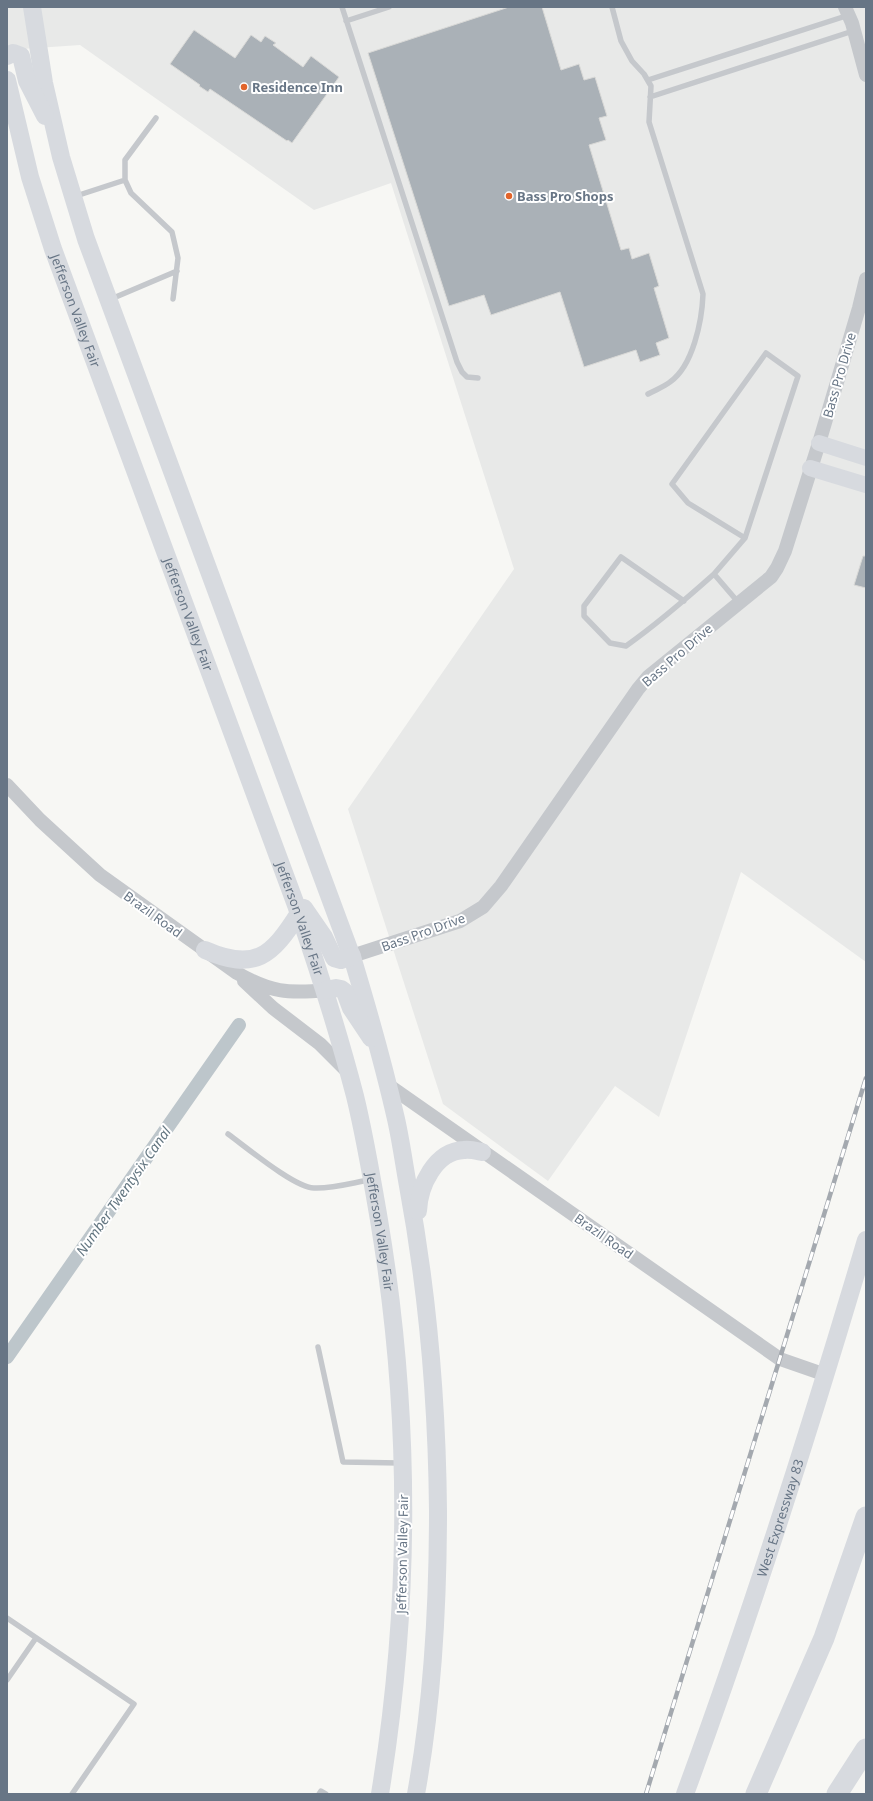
<svg xmlns="http://www.w3.org/2000/svg" width="873" height="1801" viewBox="0 0 873 1801" font-family="'Noto Sans',sans-serif">
<style>
.built{fill:#e8e9e8}
.lines{fill:none;stroke-linecap:round;stroke-linejoin:round}
.canal{stroke:#bdc6cb;stroke-width:14}
.building{fill:#aab1b7;stroke:#d9d9d7}
.service{stroke:#c5c8cc;stroke-width:5.5}
.tertiary{stroke:#c5c8cc;stroke-width:14}
.secondary{stroke:#d7dadf;stroke-width:16}
.primary{stroke:#d7dadf;stroke-width:18}
.motorway{stroke:#d7dadf;stroke-width:21}
.rail-casing{stroke:#a4a9af;stroke-width:4.5}
.rail{stroke:#fff;stroke-width:3;stroke-dasharray:9;stroke-linecap:butt}
.poi-dot{fill:#e2642a;stroke:#fff;stroke-width:1.5}
.labels{text-anchor:middle;dominant-baseline:central;stroke-width:4;stroke-linejoin:round;paint-order:stroke}
.poi-label{font-size:13px;font-weight:bold;fill:#677585;stroke:#fff;text-anchor:start}
.street-label{font-size:13px;fill:#677585;stroke:#fff}
.water-label{font-size:14px;font-style:italic;fill:#637681;stroke:#fff}
</style>
<rect width="100%" height="100%" fill="#f7f7f4"/>
<path class="built" d="M7 7H866V962L741 872 659 1117 615 1086 548 1181 443 1104 348 809 514 569 391 183 314 210 80 45 7 50Z"/>
<g class="lines">
<path class="canal" d="M7 1357 239 1025"/>
</g>
<path class="building" d="M509 7H542L561 70 579 64 584 80 595 77 607 116 599 118 606 140 589 145 621 250 629 248 632 259 649 253 659 286 654 288 669 338 656 343 660 355 640 362 636 350 584 367 560 292 491 315 484 295 449 306 368 53Z
M194 30 235 58 251 35 261 42 265 36 276 43 273 45 303 67 311 56 339 77 292 143 288 140 287 141 210 89 208 92 199 86 200 85 170 64Z
M863 556H866V588L854 585Z"/>
<g class="lines">
<path class="service" d="M342 7 457 362 462 372 467 377 478 378
M612 7 621 41 632 61 644 74 651 86 649 122 703 294C702 321 693 366 670 382 664 387 655 390 648 394
M346 21 389 7
M648 80 849 15
M650 97 853 31
M125 180 131 193 172 232 178 258 173 299
M76 196 125 180V160L156 118
M111 299 177 271
M684 601 621 557 584 606V616L610 643 626 646C657 624 686 599 714 574
M738 602 714 574 745 538 798 376 766 353 672 484 688 503 745 538
M228 1134C246 1147 295 1188 314 1188 331 1189 352 1183 369 1180
M318 1347 343 1462 399 1463
M7 1618 134 1704 72 1794
M7 1680 36 1638
M319 1794 321 1791 326 1794"/>
<path class="tertiary" d="M845 7 852 23 866 75
M7 785 40 820 100 875 237 973C270 992 288 994 326 990
M352 956 460 921 483 907 501 886 638 689 648 677 771 577 777 568 785 551 819 443 859 308 866 279
M244 981 273 1008 320 1044 348 1072
M388 1085 780 1359 826 1375"/>
<path class="secondary" d="M819 443 866 458
M810 468 866 485"/>
<g class="primary">
<path d="M32 7 44 83 61 157 86 239 353 960C369 1013 384 1066 396 1119 401 1141 404 1164 408 1186 428 1294 437 1402 438 1511 438 1606 433 1701 416 1794"/>
<path d="M7 56 13 53 21 56 27 81 45 116"/>
<path id="s1" d="M7 80 30 177 53 249 296 905C318 968 338 1031 355 1096 365 1137 372 1179 379 1220 411 1411 411 1604 380 1794"/>
<path d="M304 908 324 937 334 958 341 960 352 956"/>
<path d="M205 950C255 972 272 956 299 913"/>
<path d="M326 990 336 988 341 989 345 992 351 1008 371 1038"/>
<path d="M418 1211C419 1186 435 1151 464 1150 470 1149 477 1151 482 1152"/>
<path id="s2" d="M685 1794C752 1612 811 1426 866 1240"/>
</g>
<path class="motorway" d="M756 1794 824 1638 866 1517
M837 1794 866 1749"/>
<defs>
<path id="rail" d="M646 1794 866 1078"/>
</defs>
<use href="#rail" class="rail-casing"/>
<use href="#rail" class="rail"/>
</g>
<g class="poi-dot">
<circle cx="244" cy="87" r="4"/>
<circle cx="509" cy="196" r="4"/>
</g>
<g class="labels">
<g class="poi-label">
<text x="252" y="87">Residence Inn</text>
<text x="517" y="196">Bass Pro Shops</text>
</g>
<g class="street-label">
<text stroke="none"><textPath href="#s1" startOffset="241">Jefferson Valley Fair</textPath></text>
<text transform="translate(839 375) rotate(-74)">Bass Pro Drive</text>
<text stroke="none"><textPath href="#s1" startOffset="565">Jefferson Valley Fair</textPath></text>
<text transform="translate(677 655) rotate(-41)">Bass Pro Drive</text>
<text transform="translate(153 914) rotate(36)">Brazil Road</text>
<text stroke="none"><textPath href="#s1" startOffset="889">Jefferson Valley Fair</textPath></text>
<text transform="translate(423 932) rotate(-20)">Bass Pro Drive</text>
<text stroke="none"><textPath href="#s1" startOffset="1213">Jefferson Valley Fair</textPath></text>
<text transform="translate(604 1236) rotate(35)">Brazil Road</text>
<text stroke="none"><textPath href="#s2" startOffset="292">West Expressway 83</textPath></text>
<text transform="translate(402 1554) rotate(-89)">Jefferson Valley Fair</text>
</g>
<g class="water-label">
<text transform="translate(123 1191) rotate(-55)">Number Twentysix Canal</text>
</g>
</g>
<rect width="873" height="1801" fill="none" stroke="#677585" stroke-width="16"/>
</svg>
